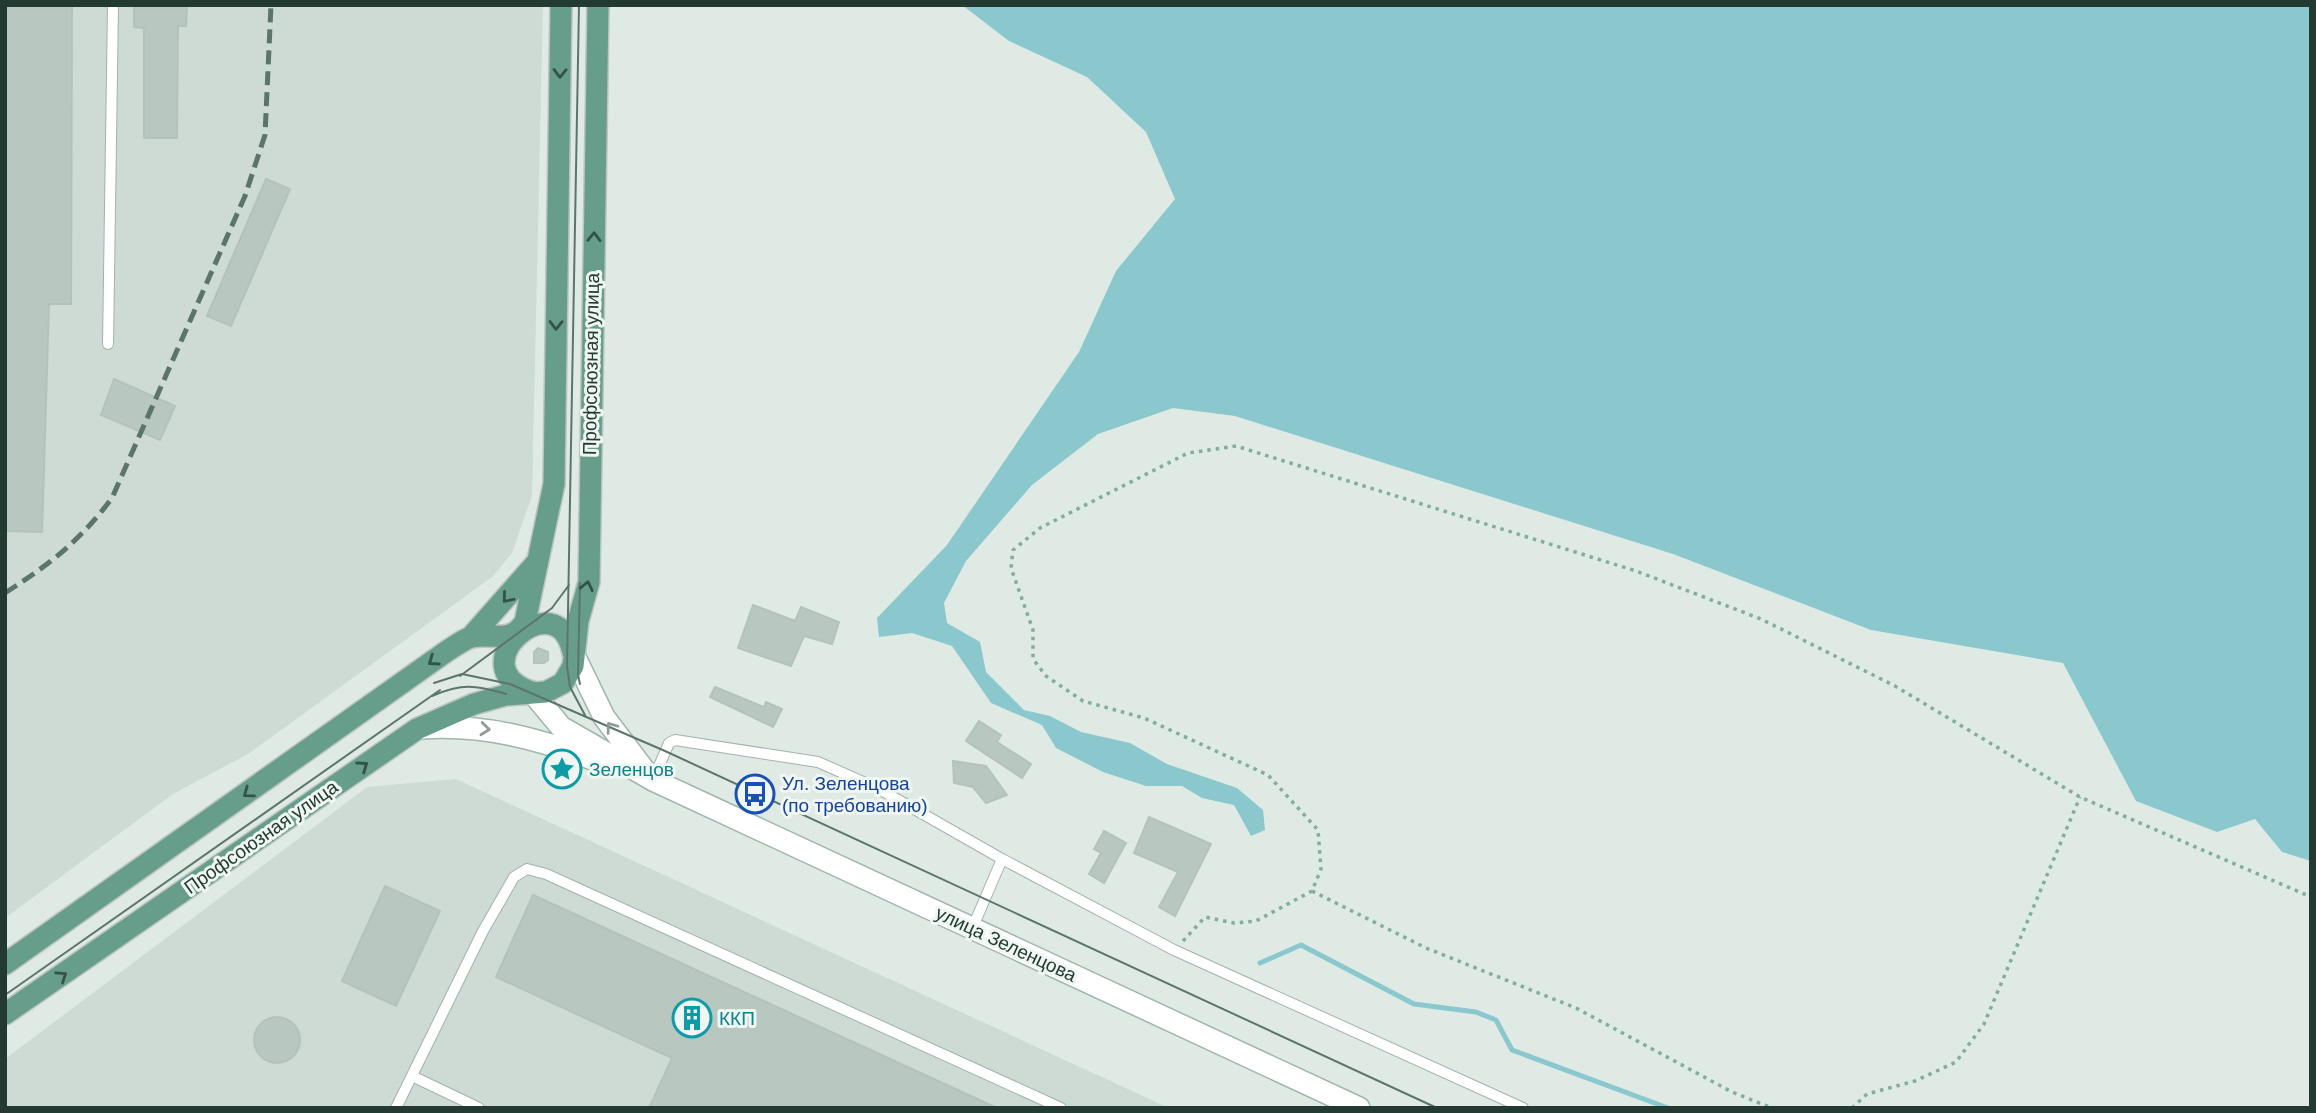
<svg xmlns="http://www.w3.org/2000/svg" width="2316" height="1113" viewBox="0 0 2316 1113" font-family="Helvetica,sans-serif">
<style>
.built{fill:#cedad4}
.water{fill:#8ac8cd}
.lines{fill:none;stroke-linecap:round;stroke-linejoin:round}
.stream{stroke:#8ac8cd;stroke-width:5}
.building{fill:#b8c8c0;stroke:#b3c3bb;stroke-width:2}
.service-casing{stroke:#a3b2ab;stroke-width:12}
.secondary-casing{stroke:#a0b5ac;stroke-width:24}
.primary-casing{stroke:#bdc4c1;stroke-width:24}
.path{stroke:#82ac9c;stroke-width:3.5;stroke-dasharray:3.5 5;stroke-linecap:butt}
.service{stroke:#fff;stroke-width:10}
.secondary{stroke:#fff;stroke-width:21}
.primary{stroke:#669e8b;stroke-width:21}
.tram{stroke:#5c756c;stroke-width:2}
.rail{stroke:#5c756c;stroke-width:5;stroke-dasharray:14 7;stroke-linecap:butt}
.oneway{stroke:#335348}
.oneway2{stroke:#909c98}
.labels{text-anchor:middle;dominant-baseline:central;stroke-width:6;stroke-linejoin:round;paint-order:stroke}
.street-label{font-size:19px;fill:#223a31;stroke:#f0f7f3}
.culture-label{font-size:19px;fill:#0d838f;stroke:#f0f7f3;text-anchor:start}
.transit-label{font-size:19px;fill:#164399;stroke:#f0f7f3;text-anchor:start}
</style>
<rect width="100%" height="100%" fill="#e0eae5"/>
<path class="built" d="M5 5H543L532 496 512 553 492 577 248 754 173 794 5 918Z
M456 779 1169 1108H5V1059L367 787Z"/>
<path class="water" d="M962 5H2311V861L2282 852 2255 819 2217 832 2136 801 2063 663 1871 630 1673 554 1235 416 1173 408 1098 434 1032 485 966 561 944 603 947 623 980 642 986 672 1024 710 1050 716 1081 732 1130 743 1167 764 1237 788 1263 810 1265 830 1251 836 1234 805 1202 798 1182 786H1146L1103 772 1056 748 1042 725 991 703 952 646 912 633 879 637 877 618 947 545 1079 352 1116 271 1175 199 1146 132 1087 77 1009 41Z"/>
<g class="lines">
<path class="stream" d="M1260 963 1301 945 1414 1004 1476 1012 1496 1020 1512 1050 1668 1108"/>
</g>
<path class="building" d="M5 5H72L71 304H49L42 532 5 531Z
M134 5H187L186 26H178L177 138H144V28L134 27Z
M266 179 290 189 231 326 207 316Z
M114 379 175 406 160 440 101 415Z
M753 605 795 621 801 607 839 622 832 644 804 636 791 666 738 648Z
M538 648 548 652V660L544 663H534V652Z
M715 687 764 707 766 702 782 709 773 727 710 697Z
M979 721 1001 735 997 742 1031 764 1022 778 966 741Z
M953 761 986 766 1007 795 986 803 973 787 954 783Z
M1149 817 1211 844 1175 916 1159 907 1178 872 1134 853Z
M1104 831 1126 843 1104 883 1089 874 1101 853 1094 849Z
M385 886 440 911 396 1006 342 981Z
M533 895 997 1108H649L672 1058 496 977Z
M254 1040a23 23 0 1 1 46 0a23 23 0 1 1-46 0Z"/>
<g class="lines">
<defs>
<path id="service" d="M108 344 113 5
M653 780 669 743 675 740 818 762 879 789 1002 859 1174 950 1523 1108
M972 929 1002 859
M412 1076 479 1108
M396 1108 483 931 514 877 527 869 546 874 1061 1108"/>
<path id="secondary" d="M573 653 604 717 645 771
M532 692 561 727 653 780 1359 1108
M422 728C485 724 539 739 598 761"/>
<path id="primary" d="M471 637 538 561
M532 692C456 667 558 578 573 653
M5 964 447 651C454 647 464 639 472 637 494 633 511 644 525 622L554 484 561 5
M5 1014 417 729 474 704 506 695 546 692 563 683 573 666 578 621 589 582 598 5"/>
</defs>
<use href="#service" class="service-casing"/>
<use href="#secondary" class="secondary-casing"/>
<use href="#primary" class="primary-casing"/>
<path class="path" d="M1312 891 1426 948 1576 1008 1732 1092 1772 1108
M1183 941 1205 917 1234 923 1256 921 1312 891 1321 869 1318 830 1268 775 1144 718 1083 701 1046 676 1033 659V630L1011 568 1013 550 1040 528 1188 453 1236 446 1636 571 1761 619 1895 686 2080 797 2311 897
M1852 1108 1867 1094 1915 1081 1956 1062 1984 1024 2080 797"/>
<use href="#service" class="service"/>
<use href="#secondary" class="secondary"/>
<use href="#primary" class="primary"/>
<path class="tram" d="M579 5 567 666 570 687 586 717
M580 583 578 675 580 684
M460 676 552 608 569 585
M434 683 462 674 510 684 665 751 1437 1108
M432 696C462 683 475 685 506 694
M5 995 440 690"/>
<path class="rail" d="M5 593C50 564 80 541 112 498L245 196 265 135 271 5"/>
</g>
<defs><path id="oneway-chevron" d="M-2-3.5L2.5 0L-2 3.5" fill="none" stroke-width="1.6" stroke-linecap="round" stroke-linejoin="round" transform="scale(1.75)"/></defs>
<g class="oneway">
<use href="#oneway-chevron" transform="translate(560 73) rotate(91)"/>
<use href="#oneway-chevron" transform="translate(594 237) rotate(-89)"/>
<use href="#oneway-chevron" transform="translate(556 325) rotate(91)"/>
<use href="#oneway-chevron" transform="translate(587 586) rotate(-78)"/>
<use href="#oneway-chevron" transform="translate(507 598) rotate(130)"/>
<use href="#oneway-chevron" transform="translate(433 661) rotate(145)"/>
<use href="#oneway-chevron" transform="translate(363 766) rotate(-35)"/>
<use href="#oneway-chevron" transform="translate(248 793) rotate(144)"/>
<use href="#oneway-chevron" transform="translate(62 976) rotate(-34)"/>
</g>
<g class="oneway2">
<use href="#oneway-chevron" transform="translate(611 727) rotate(-126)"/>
<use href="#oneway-chevron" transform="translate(485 729) rotate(6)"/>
</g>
<defs>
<symbol id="sight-ring" viewBox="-11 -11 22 22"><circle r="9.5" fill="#f0f7f3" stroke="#0f9aa8" stroke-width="1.5"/><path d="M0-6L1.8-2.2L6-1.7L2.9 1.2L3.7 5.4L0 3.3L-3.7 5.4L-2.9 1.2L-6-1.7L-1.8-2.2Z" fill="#0f9aa8"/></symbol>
<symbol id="bus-ring" viewBox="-11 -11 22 22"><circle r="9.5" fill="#f0f7f3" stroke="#1a4fb4" stroke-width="1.5"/><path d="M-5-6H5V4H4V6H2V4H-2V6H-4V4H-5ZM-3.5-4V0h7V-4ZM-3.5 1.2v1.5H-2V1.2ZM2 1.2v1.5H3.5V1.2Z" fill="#1a4fb4"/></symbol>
<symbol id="building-ring" viewBox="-11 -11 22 22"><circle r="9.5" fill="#f0f7f3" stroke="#0f9aa8" stroke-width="1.5"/><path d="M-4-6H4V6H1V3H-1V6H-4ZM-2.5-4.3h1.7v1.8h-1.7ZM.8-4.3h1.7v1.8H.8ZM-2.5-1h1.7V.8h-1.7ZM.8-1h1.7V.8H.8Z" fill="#0f9aa8"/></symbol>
</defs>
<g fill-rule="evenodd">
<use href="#sight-ring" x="540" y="747" width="44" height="44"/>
<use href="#bus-ring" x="733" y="772" width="44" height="44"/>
<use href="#building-ring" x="670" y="996" width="44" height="44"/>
</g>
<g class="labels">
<g class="street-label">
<text transform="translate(591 364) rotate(-89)">Профсоюзная улица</text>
<text transform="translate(261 837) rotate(-35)">Профсоюзная улица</text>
<text transform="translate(1006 944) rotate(25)">улица Зеленцова</text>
</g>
<g class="culture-label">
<text x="589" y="769">Зеленцов</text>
<text x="719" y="1018">ККП</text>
</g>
<g class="transit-label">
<text x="782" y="783">Ул. Зеленцова<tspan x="782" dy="22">(по требованию)</tspan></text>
</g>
</g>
<rect width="2316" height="1113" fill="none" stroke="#223a31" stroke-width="14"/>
</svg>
